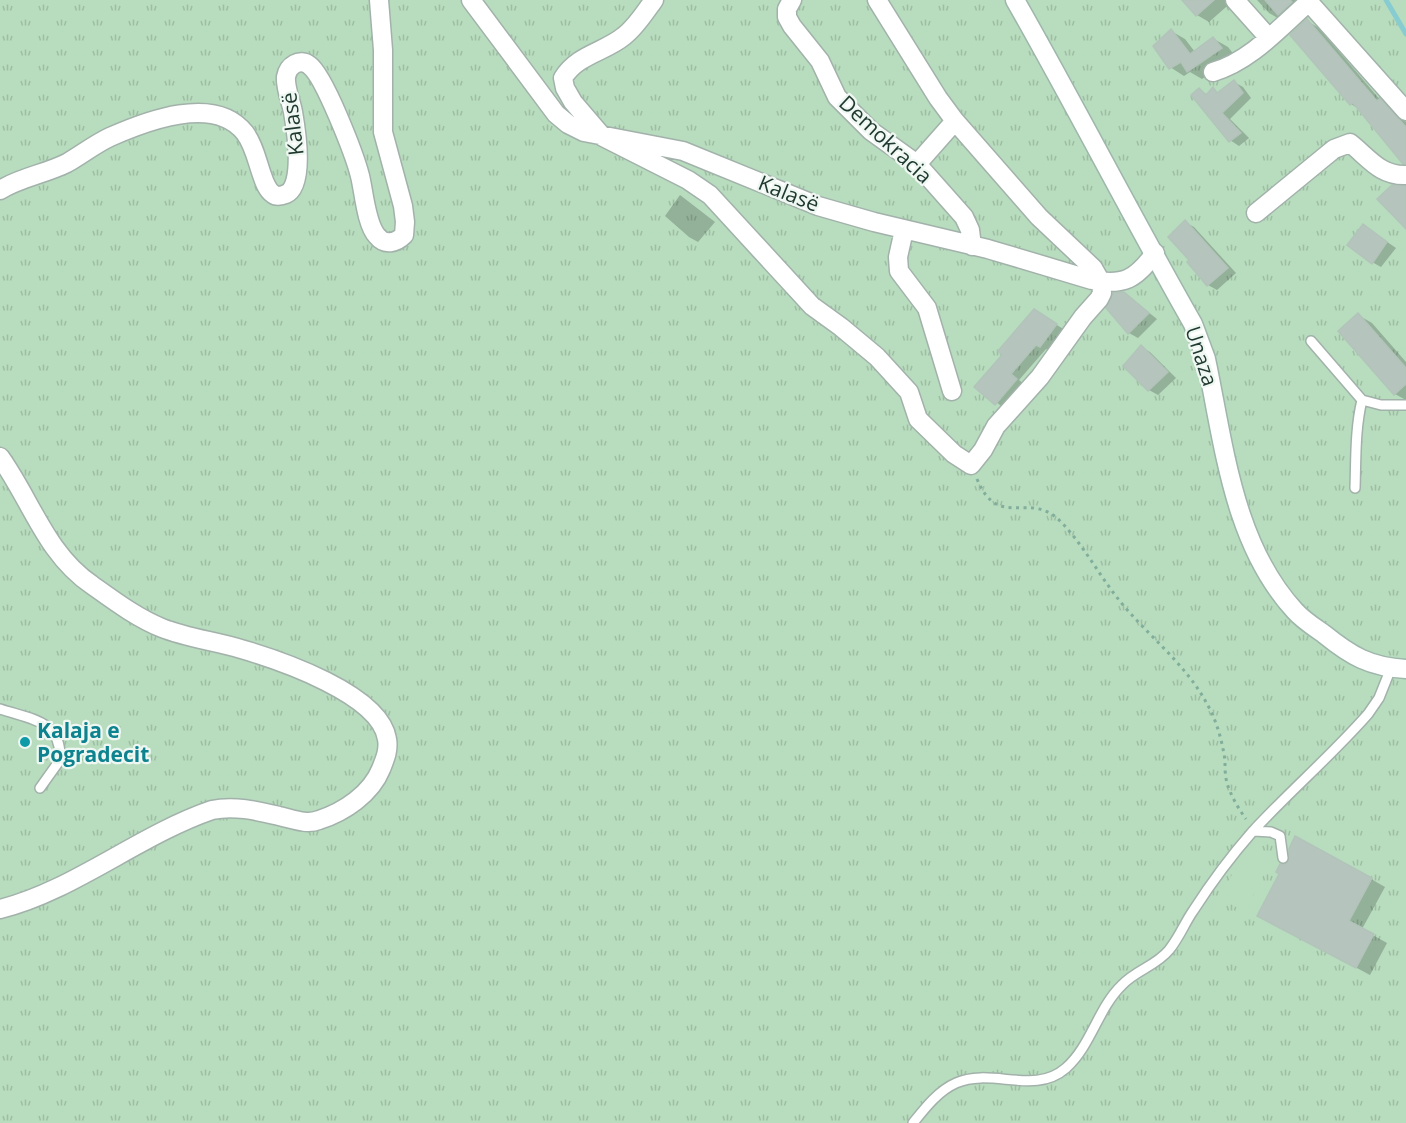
<svg xmlns="http://www.w3.org/2000/svg" width="1406" height="1123" viewBox="0 0 1406 1123" font-family="'Open Sans',sans-serif">
<style>
.grass{fill:url(#grass-tufts)}
.pitch{fill:#b8dcbe}
.shadow{fill:#0003}
.lines{fill:none;stroke-linecap:round;stroke-linejoin:round}
.stream{stroke:#87ccd0;stroke-width:5}
.building{fill:#b5c5bd;stroke:#b2c4ba;stroke-width:1.5}
.lane-casing{stroke:#a2b2ab;stroke-width:12}
.street-casing{stroke:#a2b2ab;stroke-width:21}
.secondary-casing{stroke:#9eb6ab;stroke-width:21}
.path{stroke:#80ae9b;stroke-width:3;stroke-dasharray:3 4.5;stroke-linecap:butt}
.lane{stroke:#fff;stroke-width:9}
.street{stroke:#fff;stroke-width:18}
.secondary{stroke:#fff;stroke-width:18}
.culture-dot{fill:#0f9aa8;stroke:#eff7f2;stroke-width:2}
.labels{text-anchor:middle;dominant-baseline:central;stroke-width:4.5;stroke-linejoin:round;paint-order:stroke}
.street-label{font-size:21px;fill:#203a31;stroke:#eff7f2}
.culture-label{font-size:21px;font-weight:bold;fill:#0d838f;stroke:#eff7f2;text-anchor:start}
</style>
<defs>
<pattern id="grass-tufts" width="24" height="20" patternUnits="userSpaceOnUse" patternTransform="scale(1.5)"><rect width="24" height="20" fill="#b8dcbe"/><path d="M3 7l-1-3M5 7V3M7 7l1-3M15 17l-1-3M17 17v-4M19 17l1-3" fill="none" stroke="#9ebea4"/></pattern>
</defs>
<rect width="100%" height="100%" fill="#dfeae4"/>
<path class="grass" d="M0 0H1406V1123H0Z"/>
<path class="pitch" d="M1243 853 1268 866 1245 912 1220 898Z"/>
<path class="shadow" d="M1184 0H1234L1209 22 1197 15Z
M1257 0H1301L1281 20 1269 13Z
M1307 21 1319 28 1382 102 1392 107 1406 122V164L1359 109 1351 104Z
M1171 31 1185 39 1195 52 1214 39 1228 47 1235 56 1202 79 1190 72 1184 76 1170 67Z
M1234 82 1243 87 1251 98 1230 119 1249 138 1239 146 1230 140 1199 90 1208 95 1213 89 1219 93Z
M680 195 715 222 698 242 689 237 665 216Z
M1185 222 1194 227 1236 273 1217 290 1208 285Z
M1364 226 1396 248 1381 267 1372 262Z
M1124 293 1157 319 1138 338 1129 333Z
M1034 311 1065 330 1049 351 1046 349 1019 380 1025 385 1005 409 977 387 1004 355Z
M1358 315 1372 323 1406 362V400L1395 394Z
M1141 347 1150 352 1176 378 1158 395 1149 390Z
M1290 862 1371 879 1385 887 1362 929 1387 943 1370 975 1273 923 1285 866Z"/>
<g class="lines">
<path class="stream" d="M1386 0 1406 34"/>
</g>
<path class="building" d="M1182 0H1214L1196 16Z
M1265 0H1290L1292 2 1278 15Z
M1307 19 1377 101 1380 98 1406 127V164H1403L1353 103 1350 105 1290 35Z
M1171 29 1190 54 1213 37 1222 48 1187 72 1181 62 1169 69 1153 46Z
M1234 80 1243 93 1222 113 1241 133 1229 142 1191 95 1199 88 1206 95 1213 87 1217 93Z
M1392 185 1406 186V229L1377 199Z
M1185 220 1228 268 1207 286 1187 262 1189 260 1168 237Z
M1363 224 1387 242 1372 264 1347 245Z
M1124 292 1149 313 1128 334 1106 308 1113 293Z
M1034 309 1057 324 1040 347 1036 345 1011 374 1017 379 995 405 974 387 1002 355 998 351Z
M1358 313 1406 368V384L1394 395 1338 331Z
M1141 345 1168 372 1148 391 1123 366Z
M1295 836 1372 878 1349 921 1374 934 1356 968 1257 916 1279 874 1276 872 1280 864 1284 865 1289 861V849Z"/>
<g class="lines">
<defs>
<path id="lane" d="M1311 341 1362 400 1381 405H1406
M1355 488C1356 459 1355 429 1362 400
M0 709C30 719 62 720 60 760L40 788
M1254 831 1271 832 1280 836 1283 858
M913 1123C925 1108 938 1091 956 1083 992 1067 1034 1096 1066 1068 1091 1046 1098 1008 1122 985 1136 970 1156 966 1169 950 1179 938 1184 924 1193 911 1211 883 1231 856 1253 831 1290 791 1332 755 1368 714L1379 698 1391 668"/>
<path id="street" d="M471 0 556 114 568 124 584 132 683 151 818 206 874 222 988 249 1092 280C1124 286 1136 279 1155 253
M654 0C645 12 636 27 624 36 605 52 578 54 563 78L565 88 573 102 603 137 688 180 710 195 812 306 841 327 877 357 909 392 918 419 954 454 971 465 983 450 996 426 1040 377 1083 317 1099 299 1102 293 1101 282 1093 268 1039 217 955 121 938 98 877 0
M792 0 787 9V17L792 26 820 61 837 97 871 131 917 164 964 217 970 230 972 246
M1235 0 1268 37
M1307 0 1406 111
M1213 72C1251 61 1280 27 1309 2
M917 164 955 121
M0 190C21 177 45 174 67 163 81 155 95 144 110 137 146 121 215 94 245 133 254 145 257 161 262 175 264 181 267 190 273 194 277 197 281 196 286 194 305 186 296 129 293 112 291 101 285 88 286 77 288 65 300 58 309 65 324 75 355 156 360 176 364 192 366 224 377 236 385 246 396 243 404 235L405 222 403 206 383 132V50L379 0
M1256 213 1334 149 1350 143C1369 158 1380 176 1406 175
M904 230 898 257 899 271 927 308 952 391
M0 457C31 500 46 554 92 585 113 600 137 618 162 628 187 638 215 641 241 649 279 660 380 694 387 739 389 750 385 759 381 769 371 794 344 812 319 820 306 825 293 819 279 816 258 811 234 805 212 810 139 835 73 891 0 909"/>
<path id="secondary" d="M1015 0C1076 107 1132 217 1193 324L1206 359C1224 444 1233 544 1295 611 1303 620 1314 627 1324 634 1351 656 1370 667 1406 669"/>
</defs>
<use href="#lane" class="lane-casing"/>
<use href="#street" class="street-casing"/>
<use href="#secondary" class="secondary-casing"/>
<path class="path" d="M977 479C999 532 1030 488 1062 523 1084 546 1099 575 1119 600 1147 635 1186 664 1207 704 1217 721 1222 741 1225 760 1225 768 1225 776 1227 783 1231 796 1238 808 1246 819"/>
<use href="#lane" class="lane"/>
<use href="#street" class="street"/>
<use href="#secondary" class="secondary"/>
</g>
<circle class="culture-dot" cx="25" cy="742" r="6"/>
<g class="labels">
<g class="street-label">
<text transform="translate(292 124) rotate(-97)">Kalasë</text>
<text transform="translate(886 139) rotate(43)">Demokracia</text>
<text transform="translate(789 193) rotate(22)">Kalasë</text>
<text transform="translate(1202 356) rotate(72)">Unaza</text>
</g>
<g class="culture-label">
<text x="37" y="730">Kalaja e<tspan x="37" dy="24">Pogradecit</tspan></text>
</g>
</g>
</svg>
